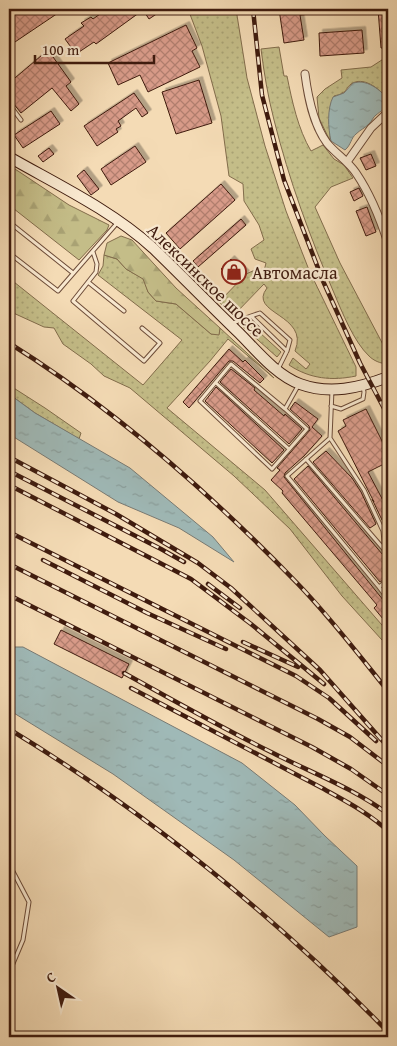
<svg xmlns="http://www.w3.org/2000/svg" width="397" height="1046" viewBox="0 0 397 1046" font-family="'Gentium Book Plus',serif">
<style>
.grass{fill:url(#grass-dots);stroke:#826c4b}
.forest{fill:url(#forest-firs);stroke:#826c4b}
.water{fill:url(#water-ripples);stroke:#797a73}
.building{fill:url(#building-cross-hatch);stroke:#3f1b0e;filter:url(#shadow)}
.lines{fill:none;stroke-linecap:round;stroke-linejoin:round}
.lane-casing{stroke:#6c4b38;stroke-width:5}
.street-casing{stroke:#6c4b38;stroke-width:9}
.secondary-casing{stroke:#3f1b0e;stroke-width:12}
.lane{stroke:#f8e8cf;stroke-width:3}
.street{stroke:#f8e8cf;stroke-width:7}
.secondary{stroke:#f8e8cf;stroke-width:10}
.rail-casing{stroke:#3f1b0e;stroke-width:4.5}
.rail{stroke:#f8e8cf;stroke-width:2.5;stroke-dasharray:8;stroke-linecap:butt}
.labels{text-anchor:middle;dominant-baseline:central;stroke-width:4.5;stroke-linejoin:round;paint-order:stroke}
.poi-label{font-size:18px;fill:#3f1b0e;stroke:#f8e8cf;text-anchor:start}
.street-label{font-size:18px;fill:#3f1b0e;stroke:#f8e8cf}
</style>
<defs>
<pattern id="grass-dots" width="8" height="8" patternUnits="userSpaceOnUse" patternTransform="scale(1.25)"><rect width="8" height="8" fill="#c4bd88"/><path d="M2 2h.1M6 6h.1" fill="none" stroke="#a9a274" stroke-width="1.8" stroke-linecap="round"/></pattern>
<pattern id="forest-firs" width="22" height="20" patternUnits="userSpaceOnUse" patternTransform="scale(1.25)"><rect width="22" height="20" fill="#c4bd88"/><path d="M5 1l3.5 6h-7zM16 11l3.5 6h-7z" fill="#a9a274"/></pattern>
<pattern id="water-ripples" width="26" height="14" patternUnits="userSpaceOnUse" patternTransform="scale(1.25)"><rect width="26" height="14" fill="#9fb9b7"/><path d="M2 4q2-2 4 0t4 0M15 11q2-2 4 0t4 0" fill="none" stroke="#8a9e9c"/></pattern>
<pattern id="building-cross-hatch" width="8" height="8" patternUnits="userSpaceOnUse" patternTransform="scale(1.25)"><rect width="8" height="8" fill="#d89b89"/><path d="M0 0l8 8M0 8l8-8" fill="none" stroke="#b17e6e"/></pattern>
<filter id="shadow"><feDropShadow dx="3.5" dy="-3.5" stdDeviation="0" flood-color="#0004"/></filter>
</defs>
<rect width="100%" height="100%" fill="#f4dbb5"/>
<filter id="stains"><feTurbulence type="fractalNoise" baseFrequency=".004" numOctaves="4"/><feColorMatrix values="0 0 0 0 .2 0 0 0 0 .09 0 0 0 0 .02 0 0 0 .5 -.17"/></filter>
<radialGradient id="worn" r=".72"><stop offset=".6" stop-color="#630" stop-opacity="0"/><stop offset="1" stop-color="#630" stop-opacity=".3"/></radialGradient>
<path class="grass" d="M188 9H236L247 78 265 146 286 211 309 270 356 367V376C332 381 310 379 289 365L293 358 306 369 310 364 295 351C310 314 247 314 267 288L264 284 234 315 231 314 219 302 246 274 255 270 263 275 266 263 255 259 251 249 264 240 259 225 244 201 243 184 229 176 221 116 202 46Z
M279 47 284 76H287C292 101 298 129 311 151L323 145 334 159 344 165 353 178 331 187 315 207 340 263 388 354V363L386 364C380 363 374 361 369 356 354 342 342 312 334 293 310 237 289 180 274 120 268 97 264 73 261 49Z
M388 56V96L386 98C379 88 363 76 351 84 347 87 346 92 342 93 340 95 337 95 334 96L330 109V141L319 118 317 97 325 89 342 78 341 70 371 67Z
M104 255 117 259 126 269 144 279 148 292 156 301 176 304 211 334H219L220 328 274 378 228 339 210 361 167 408 265 490 388 632 382 640 342 596 290 529 234 476 130 388 104 376 91 364 63 344 54 328 44 327 9 311V278L143 385 182 340 98 275 103 266Z
M248 322 281 352 277 357 240 324Z
M9 385 45 408 81 433 79 439 35 413 9 394Z"/>
<path class="forest" d="M9 165 69 205 109 225 107 230 79 260 9 205Z
M121 236 132 240 176 288 220 328 219 335 211 334 176 304 156 301 148 292 143 279 126 269 117 259 104 255 107 243Z"/>
<path class="water" d="M359 82C367 82 374 86 380 91 395 104 386 107 376 115 373 117 372 121 369 124 365 128 360 130 356 134 351 138 351 145 345 150L331 141C328 128 327 109 333 97L344 93 353 83Z
M9 394 35 413 130 468 213 537 234 562 179 528 118 502 9 434Z
M9 647H23L242 763 295 805 325 836 357 866V927L329 937 234 860 113 774 9 710Z"/>
<path class="building" d="M14 9H64L9 46V12Z
M107 9H164L149 19 143 10 96 44 94 42 76 54 65 39 84 26 81 23 91 17 93 19Z
M279 9H322V13L300 15 304 40 284 43Z
M378 9H388V48H381Z
M186 25 197 48 192 51 200 67 148 92 140 75 118 85 108 63Z
M362 30 364 53 320 56 319 33Z
M48 50 71 82 66 86 79 104 71 111 52 88 21 113 9 98V83Z
M199 80 212 123 176 134 162 92Z
M134 93 148 113 142 117 136 108 118 121 121 126 116 129 118 132 97 146 84 126Z
M51 111 60 124 23 148 14 135Z
M135 146 146 162 111 185 101 169Z
M49 148 54 154 43 162 38 156Z
M371 154 376 166 366 170 360 158Z
M84 170 99 189 91 195 77 176Z
M221 184 235 200 180 249 166 233Z
M359 188 363 196 354 201 350 192Z
M367 207 376 232 366 236 356 211Z
M241 219 246 225 198 267 193 261Z
M231 259 246 274 237 284 221 269Z
M229 349 243 362 245 360 264 379 260 383 233 361H229L189 408 183 402Z
M231 369 255 388 254 390 284 416 285 414 302 429 289 444 220 382Z
M216 387 284 450 272 463 205 401Z
M295 402 318 419 312 427 322 436 304 456 285 473 284 477 388 606V625L374 608 377 605 282 493 283 491 271 480 280 470 277 468 310 430 309 426 290 409Z
M366 409 388 453V462L368 472 388 510V528L383 519 382 520 372 499 374 502 338 431 346 426 343 420Z
M326 451 352 478 361 492 376 524 370 528 313 462Z
M308 466 388 561V577L380 582 294 479Z
M61 630 129 664 122 678 54 644Z"/>
<g class="lines">
<defs>
<path id="lane" d="M9 104 21 120
M9 222 73 273
M93 252 97 264 96 272 73 301 144 361 160 343 142 328
M9 253 58 291 118 222
M88 282 124 311
M251 316 260 313 290 340 287 351
M233 323 251 316 287 351 278 369
M216 383 289 449
M332 390 330 438 287 476 379 587 388 580
M331 406 341 409 363 399 364 392 363 387
M285 409 307 429 272 469 200 401 231 364 285 409 298 386
M330 438 364 490 383 531 385 551
M306 459 388 554
M379 587 388 599
M9 864 29 902 23 940 9 973"/>
<path id="street" d="M305 74C308 97 313 124 327 143 336 154 348 161 356 173 371 195 380 218 388 243
M347 162 371 128 388 112"/>
<path id="secondary" d="M9 157C58 185 111 210 153 248 182 276 210 305 239 333 257 351 276 375 300 384 330 395 359 388 388 377"/>
</defs>
<use href="#lane" class="lane-casing"/>
<use href="#street" class="street-casing"/>
<use href="#secondary" class="secondary-casing"/>
<use href="#lane" class="lane"/>
<use href="#street" class="street"/>
<use href="#secondary" class="secondary"/>
<defs>
<path id="rail" d="M253 9 262 95 284 180 323 281 360 363 388 416
M9 343C113 408 212 495 297 583 330 617 359 655 388 691
M9 457 116 514 198 563 231 588 320 670 388 747
M9 471 161 549 184 562
M9 485 191 579 251 624 324 684
M9 532 296 676 329 698 376 741
M43 560 147 613 226 649
M9 564 318 719 350 737 388 766
M208 584 240 608
M9 595 312 747 351 769 388 795
M243 642 298 667
M124 673C173 700 222 728 273 753 312 773 353 788 388 814
M131 688 322 788C345 801 369 813 388 831
M9 729C147 813 275 916 388 1032"/>
</defs>
<use href="#rail" class="rail-casing"/>
<use href="#rail" class="rail"/>
</g>
<defs>
<symbol id="shop-ring" viewBox="-11 -11 22 22"><circle r="9.5" fill="#f8e8cf" stroke="#8f2418" stroke-width="1.5"/><path d="M-5-2.5h2.3a2.7 3.5 0 0 1 5.4 0H5L5.5 6h-11ZM-1.5-2.5h3a1.5 2.3 0 0 0-3 0Z" fill="#8f2418"/></symbol>
</defs>
<g fill-rule="evenodd">
<use href="#shop-ring" x="220" y="258" width="28" height="28"/>
</g>
<g class="labels">
<g class="poi-label">
<text x="252" y="272">Автомасла</text>
</g>
<g class="street-label">
<text transform="translate(206 280) rotate(44)">Алексинское шоссе</text>
</g>
</g>
<rect width="397" height="1046" fill="none" stroke="#f4dbb5" stroke-width="30"/>
<rect x="10" y="10" width="377" height="1026" fill="none" stroke="#3f1b0e" stroke-width="2.5"/>
<rect x="15" y="15" width="367" height="1016" fill="none" stroke="#3f1b0e"/>
<g transform="translate(58 988) rotate(326)" stroke="#f8e8cf" stroke-width="4" paint-order="stroke">
<path d="M0-4L9 19L0 12L-9 19Z" fill="#3f1b0e"/>
<text y="-8" font-size="14" font-weight="bold" text-anchor="middle" fill="#3f1b0e">С</text>
</g>
<path d="M35 55v8h119v-8" fill="none" stroke="#3f1b0e" stroke-width="2.5"/>
<text x="42" y="55" font-size="15" fill="#3f1b0e" stroke="#f8e8cf" stroke-width="4" paint-order="stroke">100 m</text>
<rect width="100%" height="100%" filter="url(#stains)"/>
<rect width="100%" height="100%" fill="url(#worn)"/>
</svg>
